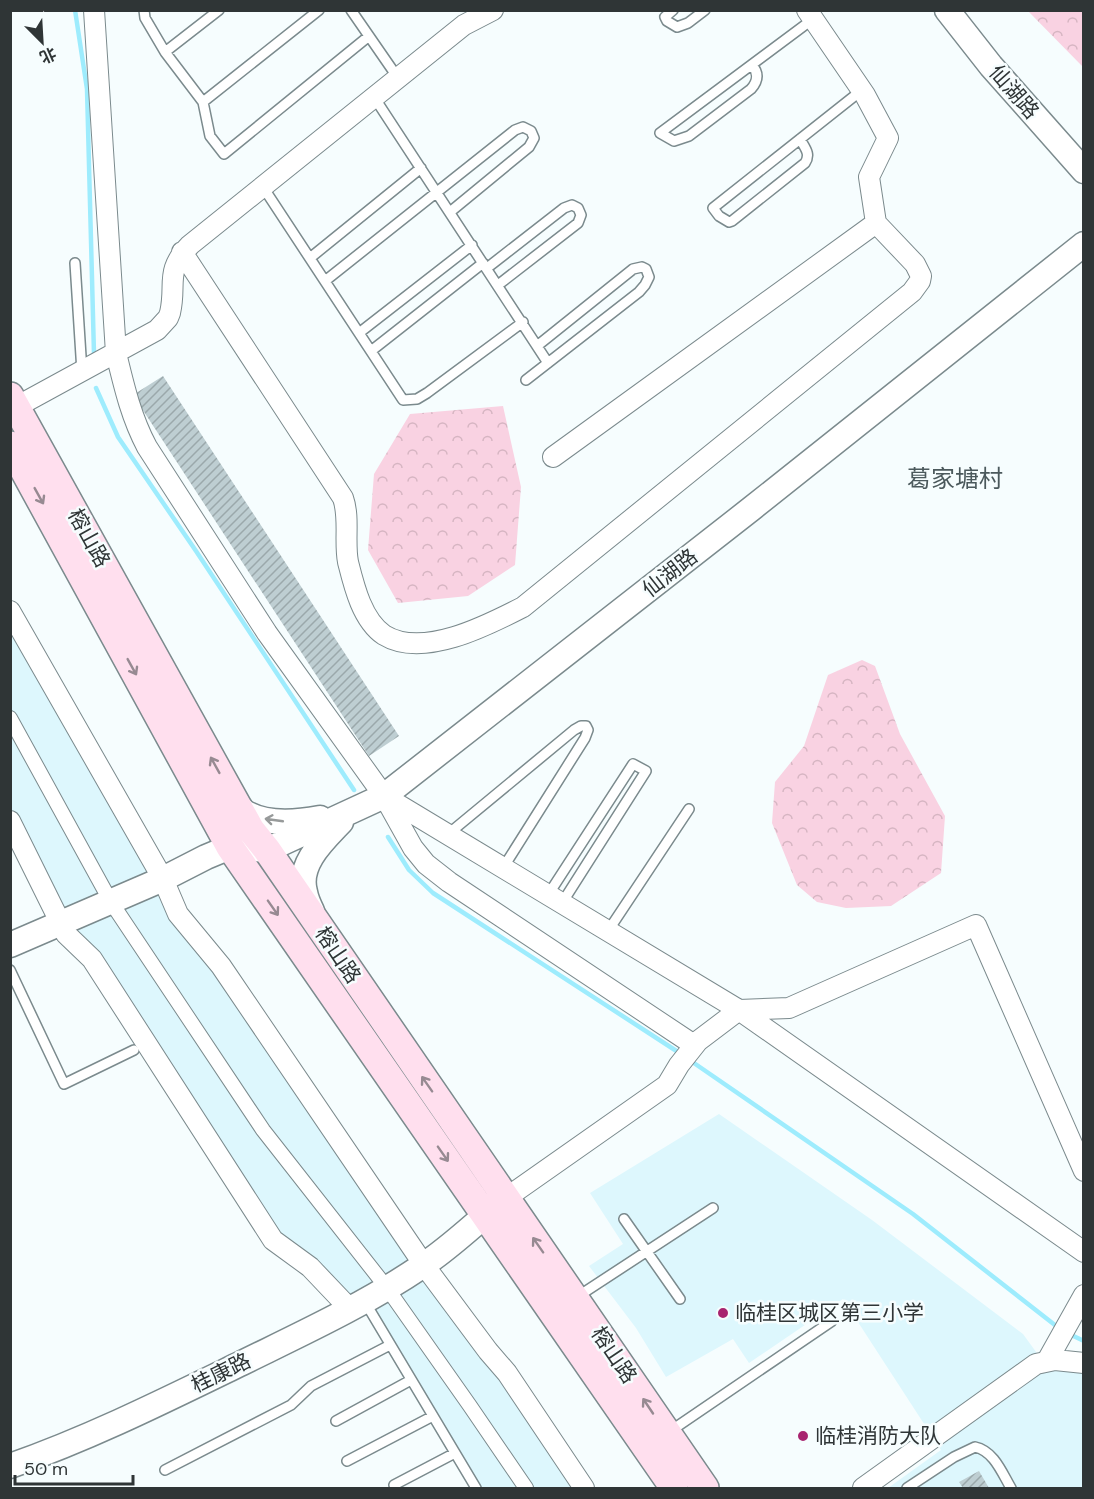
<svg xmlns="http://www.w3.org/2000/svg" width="1094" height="1499" viewBox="0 0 1094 1499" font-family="'DM Sans','Noto Sans SC',sans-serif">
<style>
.built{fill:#ddf7fd}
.forest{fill:url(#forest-crowns)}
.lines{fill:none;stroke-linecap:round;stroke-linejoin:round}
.stream{stroke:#9eecfd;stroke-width:4.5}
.building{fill:url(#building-hatch)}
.service-casing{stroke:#7b8a8d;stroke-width:12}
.pedestrian-casing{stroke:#7b8a8d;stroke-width:16}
.minor-casing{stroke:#7b8a8d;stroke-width:22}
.tertiary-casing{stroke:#7b8a8d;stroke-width:27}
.secondary-casing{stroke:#7b8a8d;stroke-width:30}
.service{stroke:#fff;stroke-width:9}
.pedestrian{stroke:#fff;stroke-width:14}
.minor{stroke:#fff;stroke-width:20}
.tertiary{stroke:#fff;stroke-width:24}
.secondary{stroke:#ffdfee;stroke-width:27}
.oneway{stroke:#978a92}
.oneway2{stroke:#979a9a}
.poi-dot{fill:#a8246f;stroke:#f6fdfe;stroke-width:2}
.labels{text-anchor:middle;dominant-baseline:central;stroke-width:5;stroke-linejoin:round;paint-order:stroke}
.street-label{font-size:21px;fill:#2f3536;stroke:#f6fdfe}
.poi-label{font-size:21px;fill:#2f3536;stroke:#f6fdfe;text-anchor:start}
.quarter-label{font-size:24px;fill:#4b595c;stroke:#f6fdfe}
</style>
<defs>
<pattern id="forest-crowns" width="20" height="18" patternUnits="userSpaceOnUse" patternTransform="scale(1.5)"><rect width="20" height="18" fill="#f9d2e2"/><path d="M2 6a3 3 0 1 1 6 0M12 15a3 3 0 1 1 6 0" fill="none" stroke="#d6b5c2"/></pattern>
<pattern id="building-hatch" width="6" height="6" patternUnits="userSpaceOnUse" patternTransform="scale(1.5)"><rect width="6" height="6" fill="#beced2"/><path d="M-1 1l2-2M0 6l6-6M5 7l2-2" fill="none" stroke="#9ba8ab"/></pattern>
</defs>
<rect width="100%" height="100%" fill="#f6fdfe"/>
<path class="built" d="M10 611 163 879 584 1488H476L364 1301 349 1308 284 1250 125 1014 11 821Z
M719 1114 872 1220 1023 1334 1047 1367 1083 1373V1488H888L941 1450 843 1299 749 1363 733 1339 666 1377 636 1328 589 1266 623 1244 590 1193Z"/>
<path class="forest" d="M1028 11H1083V67Z
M503 406 521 487 515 565 468 596 398 603 368 550 374 474 410 414Z
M862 660 875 666 900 734 945 816 941 873 891 906 846 908 817 902 797 885 772 823 775 782 804 746 828 675Z"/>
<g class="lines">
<path class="stream" d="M75 10 87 89 94 354
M96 388 118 437 196 551 354 790
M388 837 409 870 433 893 678 1052
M691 1061 913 1214 1060 1329
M1067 1333 1084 1341"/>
</g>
<path class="building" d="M163 376 399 736 369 756 133 395Z
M979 1471 989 1488H963L959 1482Z"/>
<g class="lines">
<defs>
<path id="service" d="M144 10 145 18 165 52 203 102 210 136 224 154 369 36
M351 10 398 78
M673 10 665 17 667 21 677 27 688 23 705 10
M165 52 219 10
M752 65C759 73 758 81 751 89L689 136 674 141 660 133 813 19
M374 97 548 363
M203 102 319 10
M800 139C805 148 811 154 805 163L732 221 729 222 719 216 713 208 862 90
M263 187 403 400 417 399 427 393 523 322
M310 258 421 168
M75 263 82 372
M487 268 564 208 572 205 578 208 581 215 578 223 498 285
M325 281 515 130 523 127 531 131 534 138 529 147 450 212
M359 333 472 245
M371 351 483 263
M526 380 639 292 645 285 649 277 646 269 642 267 633 269 537 346
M447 835 574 730 581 726H586L588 730 585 738 503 868
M548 895 633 764 646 771 562 903
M608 931 689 809
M10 970 64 1084 134 1050
M624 1219 680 1299
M577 1297 713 1208
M365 1302 476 1488
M336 1421 411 1380
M669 1432 832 1321
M347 1461 433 1416
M165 1470 291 1405 311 1386 390 1345
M394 1485 455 1453
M907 1488 954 1457 975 1447C994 1451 1002 1473 1011 1488"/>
<path id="pedestrian" d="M10 718 111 902 263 1130 387 1288 470 1406 526 1488"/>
<path id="minor" d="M94 10 116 353C124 386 131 417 147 447L267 633 384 796 413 848 426 864 449 882 694 1045
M807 10 865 95 888 138 869 177 876 223
M182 252 343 498C350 518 344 541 348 562 354 586 362 620 384 635 423 659 488 625 523 607L912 292 920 281 921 276 915 264 876 223 553 457
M16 407 157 330 168 318 170 313C177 283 164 272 190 245L464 25 493 10
M10 611 163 879 178 914 221 966 424 1265 488 1351 507 1373 584 1488
M384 796 739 1010 1084 1252
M10 821 66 934 92 959 273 1240 310 1267 349 1308
M506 1198 667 1085 679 1065 698 1041 739 1010 789 1008 976 925 1084 1171
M1047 1361 1084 1295
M863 1488 1036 1364 1055 1360 1084 1363"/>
<path id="tertiary" d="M947 10 991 66 1084 171
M234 801C238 805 243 812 248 814 269 825 299 822 320 818
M312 911C309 905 306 898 305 892 297 864 324 840 341 822
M10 945 163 879 206 857 230 847 267 850 384 796 751 509 1084 244
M10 1466C90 1438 166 1400 242 1363 303 1333 366 1304 422 1266 450 1248 474 1224 500 1203"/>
<path id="secondary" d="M10 396 251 830 267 850 705 1488
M10 445 230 847 674 1488"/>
</defs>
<use href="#service" class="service-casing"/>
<use href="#pedestrian" class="pedestrian-casing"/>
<use href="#minor" class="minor-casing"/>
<use href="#tertiary" class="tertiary-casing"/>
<use href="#secondary" class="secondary-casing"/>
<use href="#service" class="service"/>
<use href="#pedestrian" class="pedestrian"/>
<use href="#minor" class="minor"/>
<use href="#tertiary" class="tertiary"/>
<use href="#secondary" class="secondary"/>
</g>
<defs><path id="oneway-shaft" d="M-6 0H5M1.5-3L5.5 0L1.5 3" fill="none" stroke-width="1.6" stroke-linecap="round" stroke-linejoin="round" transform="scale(1.5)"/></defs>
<g class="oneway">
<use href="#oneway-shaft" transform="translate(39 496) rotate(61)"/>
<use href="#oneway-shaft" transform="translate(132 667) rotate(61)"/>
<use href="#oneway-shaft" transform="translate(215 765) rotate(-119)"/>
<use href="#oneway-shaft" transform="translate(273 908) rotate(55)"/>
<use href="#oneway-shaft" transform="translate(427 1084) rotate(-125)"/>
<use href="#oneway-shaft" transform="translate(443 1154) rotate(55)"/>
<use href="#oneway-shaft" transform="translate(538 1245) rotate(-125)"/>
<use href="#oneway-shaft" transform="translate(648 1406) rotate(-124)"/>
</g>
<use class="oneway2" href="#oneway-shaft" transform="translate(274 820) rotate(-172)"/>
<g class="poi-dot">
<circle cx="723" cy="1313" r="6"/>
<circle cx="803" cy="1436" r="6"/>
</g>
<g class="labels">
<g class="street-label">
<text transform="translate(1014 92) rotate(49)">仙湖路</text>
<text transform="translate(89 538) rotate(61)">榕山路</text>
<text transform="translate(670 573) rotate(-38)">仙湖路</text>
<text transform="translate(338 955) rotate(56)">榕山路</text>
<text transform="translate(614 1355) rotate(56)">榕山路</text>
<text transform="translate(221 1373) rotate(-26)">桂康路</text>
</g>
<g class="poi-label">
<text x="735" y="1313">临桂区城区第三小学</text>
<text x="815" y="1436">临桂消防大队</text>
</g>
<g class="quarter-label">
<text x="955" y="478">葛家塘村</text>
</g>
</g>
<rect width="1094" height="1499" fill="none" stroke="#2f3536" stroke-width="24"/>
<g transform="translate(42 42) rotate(156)" stroke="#f6fdfe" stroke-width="4.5" paint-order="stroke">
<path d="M0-4.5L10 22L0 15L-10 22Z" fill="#2f3536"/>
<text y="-9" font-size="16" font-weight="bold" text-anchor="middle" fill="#2f3536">北</text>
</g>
<path d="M15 1475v9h118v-9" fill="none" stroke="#2f3536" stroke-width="3"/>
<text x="24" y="1475" font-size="18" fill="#2f3536" stroke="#f6fdfe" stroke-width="4.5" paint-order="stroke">50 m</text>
</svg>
